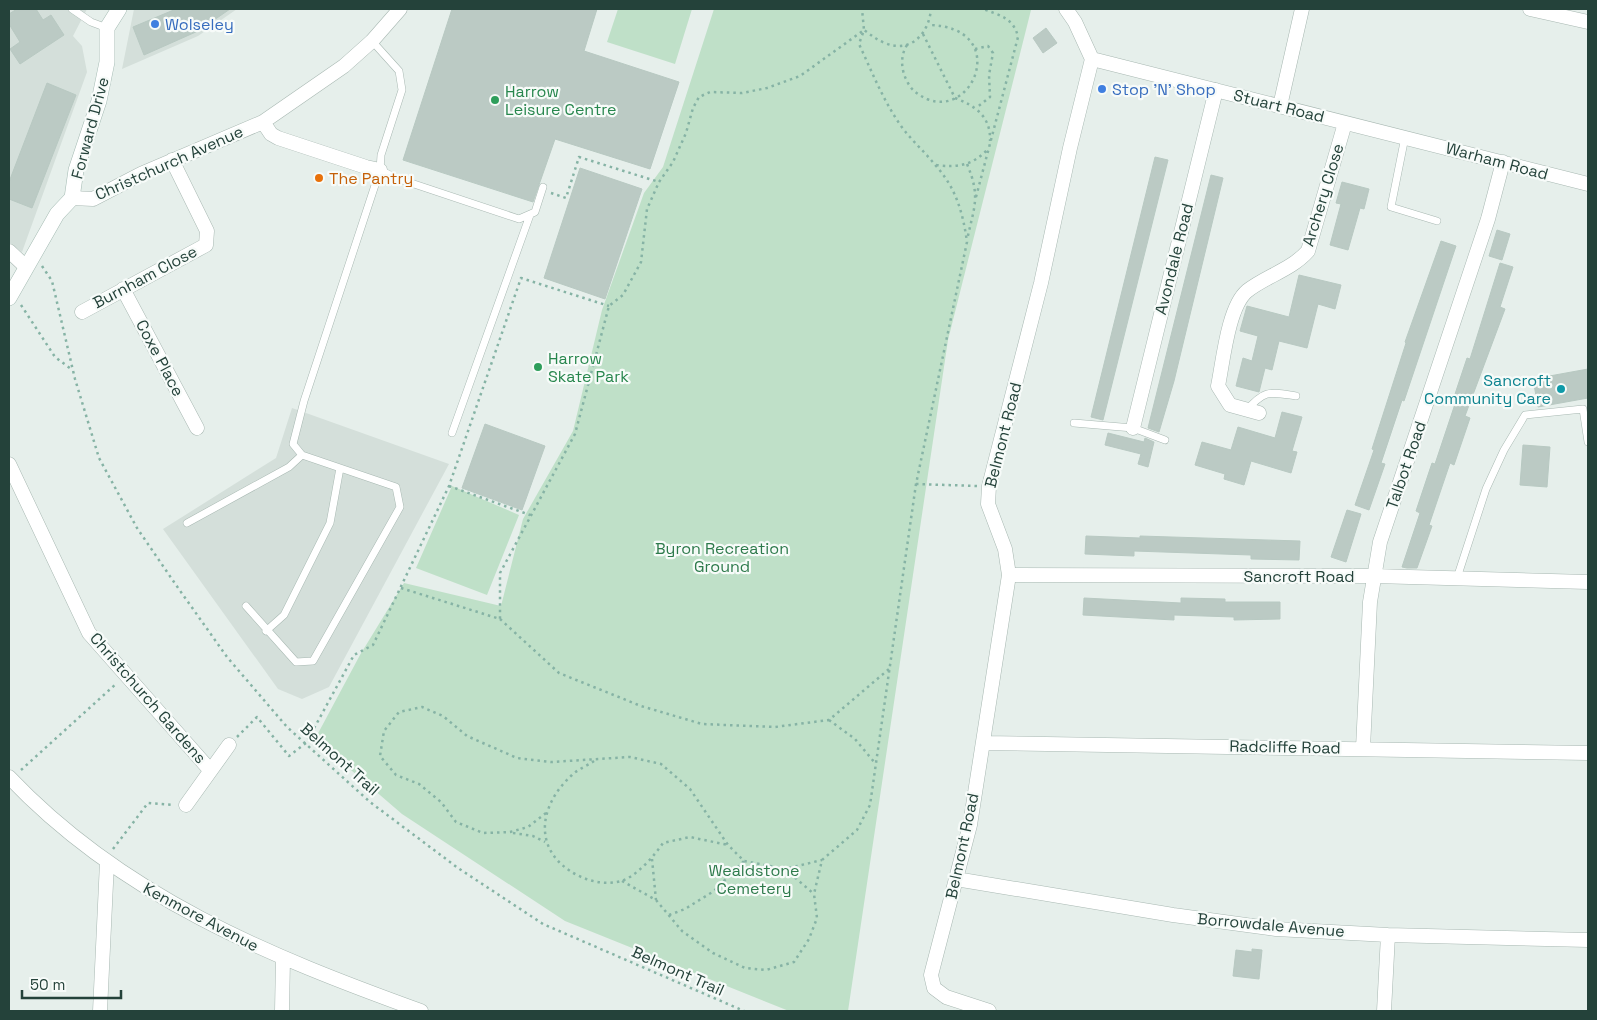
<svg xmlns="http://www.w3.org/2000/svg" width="1597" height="1020" viewBox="0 0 1597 1020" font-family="'Space Grotesk',sans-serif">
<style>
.built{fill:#d4dfda}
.green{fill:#bfe0c8}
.building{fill:#bbcac4;stroke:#b8c9c2}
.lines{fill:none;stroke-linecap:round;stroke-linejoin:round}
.lane-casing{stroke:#a8b8b2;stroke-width:8}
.street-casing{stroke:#a8b8b2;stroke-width:15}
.secondary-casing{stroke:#a4bbb3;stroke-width:16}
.path{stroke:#86b3a5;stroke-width:2.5;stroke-dasharray:2.5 4;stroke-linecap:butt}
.lane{stroke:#fff;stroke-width:7}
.street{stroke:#fff;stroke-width:14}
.secondary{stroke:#fff;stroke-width:15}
.shop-dot{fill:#3f7fe0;stroke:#f7fbf9;stroke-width:2}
.leisure-dot{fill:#2e9e5b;stroke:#f7fbf9;stroke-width:2}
.food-dot{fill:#e8710a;stroke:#f7fbf9;stroke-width:2}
.culture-dot{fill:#0f9aa8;stroke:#f7fbf9;stroke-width:2}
.labels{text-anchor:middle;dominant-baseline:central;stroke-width:4.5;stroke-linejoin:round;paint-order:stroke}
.shop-label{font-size:16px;fill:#366cbe;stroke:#f7fbf9;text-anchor:start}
.leisure-label{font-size:16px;fill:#27864d;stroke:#f7fbf9;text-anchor:start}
.street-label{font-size:16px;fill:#24423a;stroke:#f7fbf9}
.food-label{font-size:16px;fill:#c56008;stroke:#f7fbf9;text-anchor:start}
.culture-label{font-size:16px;fill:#0d838f;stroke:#f7fbf9;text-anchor:end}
.park-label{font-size:16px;fill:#2d7a4b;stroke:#f7fbf9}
</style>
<rect width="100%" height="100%" fill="#e6efeb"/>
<path class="built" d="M9 9H87L73 36 82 46 87 72 22 252 9 242Z
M134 9H237L198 36 122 69Z
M292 408 449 464 329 687 302 699 278 689 163 529 276 458Z"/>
<path class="green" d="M618 9H692L675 64 607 42Z
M714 9 1031 10 948 340 848 1011H789L565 921 402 814 315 739 360 655 404 583 501 606 523 519 573 431 602 310 644 193 663 167Z
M452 486 519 515 487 595 416 568Z"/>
<path class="building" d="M17 9H36L43 20 51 15 64 35 20 64 10 49 20 42 9 24V14Z
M176 9H230L198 31 144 55 133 27Z
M452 9H597L584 51 679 82 650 169 555 139 533 202 403 160Z
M1046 28 1057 43 1043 53 1033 38Z
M47 83 76 95 32 208 9 199V182Z
M1155 157 1168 160 1103 420 1091 417Z
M580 168 642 189 605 299 544 278Z
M1211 175 1223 178 1174 381 1159 432 1148 428Z
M1342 182 1369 189 1364 209 1360 208 1348 250 1330 245 1341 204 1336 203Z
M1497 230 1510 234 1502 260 1489 256Z
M1441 241 1456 246 1404 401 1402 400 1381 463 1385 464 1369 510 1355 505 1374 450 1372 449 1406 343 1405 342Z
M1500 263 1513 267 1500 307 1505 309 1465 416 1470 418 1454 465 1450 463 1429 525 1432 526 1417 568H1407L1402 567 1420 513 1416 511 1432 463 1435 464 1455 404 1452 403 1467 358 1470 359Z
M1299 275 1341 285 1335 309 1318 304 1307 348 1279 341 1272 370 1265 368 1259 392 1236 386 1243 358 1252 361 1258 336 1240 331 1247 306 1289 317Z
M1588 369V398L1538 407 1533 379Z
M1282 412 1302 417 1292 451 1297 452 1291 473 1251 461 1244 485 1224 479 1225 474 1195 465 1202 442 1231 450 1238 427 1275 438Z
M485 424 545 446 522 510 462 488Z
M1108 433 1144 442 1145 438 1154 442 1148 467 1138 464 1141 454 1105 445Z
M1523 445 1550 447 1547 487 1520 485Z
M1347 510 1361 514 1346 562 1331 557Z
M1086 536 1140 538V536L1300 541 1299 560 1251 559V555L1134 551V556L1085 554Z
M1084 598 1181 603V598L1225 599V602H1280V619L1234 620V617L1174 615V620L1083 615Z
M1252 949 1262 950 1259 979 1233 976 1236 950 1252 952Z"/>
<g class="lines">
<defs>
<path id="lane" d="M72 9 91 22 107 28
M1405 137 1391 207 1437 221
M380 170 396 178 519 219 535 212 543 187
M1246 411C1265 389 1270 392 1296 396
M1074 423 1133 428 1165 440
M452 433 530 215
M187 523 289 467 302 455
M1457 578 1486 489 1504 450 1525 415 1583 409 1588 442
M246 606 296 662 313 661 400 507 396 487 302 455 293 444 304 401 380 170 381 155 402 90 399 71 372 41
M266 631 284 615 330 523 340 468"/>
<path id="street" d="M1066 9 1075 22 1092 59
M1530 9 1588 22
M1092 59 1588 184
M1280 106 1302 9
M263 122 271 134 278 138 366 167 380 170
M72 198 93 199 141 174 263 122 344 66 372 41 400 9
M9 251 26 267
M123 289 197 428
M82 312 206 245 207 231 172 160
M1259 413 1230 405 1218 386C1223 362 1228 307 1247 291 1266 276 1291 270 1308 251L1345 123
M1133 428 1216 90
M9 464 89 633 210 770
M1009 575 1374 576 1588 582
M983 743 1588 753
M1363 748 1370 602 1380 542 1488 219 1503 162
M9 777C123 897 269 956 421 1011
M186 805 229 745
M956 879 1173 915 1276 929 1388 935 1588 940
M100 1011 107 862
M282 1011 283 959
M989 1011 946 997 934 988 931 975 970 825 1009 575 1005 549 988 504 989 486 1041 283 1070 148 1092 59
M1384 1011 1388 935"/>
<path id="secondary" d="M9 298 57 214 72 198 76 170 99 101 107 62V28L119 9"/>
</defs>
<use href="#lane" class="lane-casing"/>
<use href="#street" class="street-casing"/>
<use href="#secondary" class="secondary-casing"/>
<path class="path" d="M923 34 955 98C976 106 991 117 990 141
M907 45C900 56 901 70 907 81 911 90 918 95 927 99 975 119 1010 27 929 25
M975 49 988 46 993 53 989 75 990 97 976 108
M967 164C981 197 974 207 967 240
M936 165C958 168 973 165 988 149
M551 193 566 198 579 157 659 182
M976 197 1018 37C1014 18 999 15 983 9
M42 266 52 281 75 379 99 458 137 528 176 585 227 657 287 727 370 802 458 868 543 924 744 1011
M21 305 55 357 71 369
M916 484 977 486
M449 486 530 515
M401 588 500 619V573L575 434 609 306 623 295 641 262 647 209 659 182 673 162 686 133 693 108 699 97 710 92 742 93 767 88 800 76 864 30 862 9
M500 619 559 673 641 706 702 724 775 727 829 720 889 669
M829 720 855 739 875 763
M237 737 257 717 289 756 306 743 354 655 373 645 449 486 521 278 609 306
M594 761C587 766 578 769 572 775 537 807 533 852 577 875 591 882 606 885 621 881 636 877 655 855 663 843L690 837 728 845
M21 770 117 683
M546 813 528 827 510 832 483 833 456 822 441 802 419 784 396 775 380 756 384 731 399 712 422 707 443 716 467 736 517 758 551 762 630 757 661 764 690 789 728 845 744 861 785 869 822 860
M513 833 533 836 545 842
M113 849 148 803 174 805
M652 859 656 900
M785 869 814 894
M622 881 656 900 682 931 713 953 745 968 766 970 794 962 809 939 817 918 814 894 822 860 857 830 870 805 916 484 967 242C963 213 956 188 936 166 925 152 912 141 901 126 883 100 872 72 859 44L864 30C871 35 877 40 885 43 911 54 929 33 931 9
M669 915 685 909 714 891 744 861"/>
<use href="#lane" class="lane"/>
<use href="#street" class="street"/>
<use href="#secondary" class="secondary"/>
</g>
<g class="shop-dot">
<circle cx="155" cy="24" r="5"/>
<circle cx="1102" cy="89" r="5"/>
</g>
<g class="leisure-dot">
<circle cx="495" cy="100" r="5"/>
<circle cx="538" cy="367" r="5"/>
</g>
<circle class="food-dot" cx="319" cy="178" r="5"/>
<circle class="culture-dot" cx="1561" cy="389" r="5"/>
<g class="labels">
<g class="shop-label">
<text x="165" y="24">Wolseley</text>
<text x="1112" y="89">Stop 'N' Shop</text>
</g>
<g class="leisure-label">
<text x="505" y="91">Harrow<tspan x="505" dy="18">Leisure Centre</tspan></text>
<text x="548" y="358">Harrow<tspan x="548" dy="18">Skate Park</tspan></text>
</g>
<g class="street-label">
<text transform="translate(1279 106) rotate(14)">Stuart Road</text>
<text transform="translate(90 128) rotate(-75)">Forward Drive</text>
<text transform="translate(1497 161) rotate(15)">Warham Road</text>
<text transform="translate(169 163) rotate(-24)">Christchurch Avenue</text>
<text transform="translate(1323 195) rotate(-73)">Archery Close</text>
<text transform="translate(1174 259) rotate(-76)">Avondale Road</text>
<text transform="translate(145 277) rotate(-28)">Burnham Close</text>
<text transform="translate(160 358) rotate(62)">Coxe Place</text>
<text transform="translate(1003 435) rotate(-76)">Belmont Road</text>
<text transform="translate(1406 465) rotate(-71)">Talbot Road</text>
<text x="1299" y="576">Sancroft Road</text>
<text transform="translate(148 698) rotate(49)">Christchurch Gardens</text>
<text transform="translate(1285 747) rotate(1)">Radcliffe Road</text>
<text transform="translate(340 759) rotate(42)">Belmont Trail</text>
<text transform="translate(962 846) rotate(-78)">Belmont Road</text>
<text transform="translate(201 917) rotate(28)">Kenmore Avenue</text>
<text transform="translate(1271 925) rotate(5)">Borrowdale Avenue</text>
<text transform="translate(678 971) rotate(24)">Belmont Trail</text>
</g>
<g class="food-label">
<text x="329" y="178">The Pantry</text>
</g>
<g class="culture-label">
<text x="1551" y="380">Sancroft<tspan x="1551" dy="18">Community Care</tspan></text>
</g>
<g class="park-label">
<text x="722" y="548">Byron Recreation<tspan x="722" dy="18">Ground</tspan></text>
<text x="754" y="870">Wealdstone<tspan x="754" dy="18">Cemetery</tspan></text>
</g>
</g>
<rect width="1597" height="1020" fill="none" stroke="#24423a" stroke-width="20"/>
<path d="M22 990v8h99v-8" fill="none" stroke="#24423a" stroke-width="2.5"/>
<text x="30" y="990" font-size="15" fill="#24423a" stroke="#f7fbf9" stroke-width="4" paint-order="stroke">50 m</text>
</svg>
